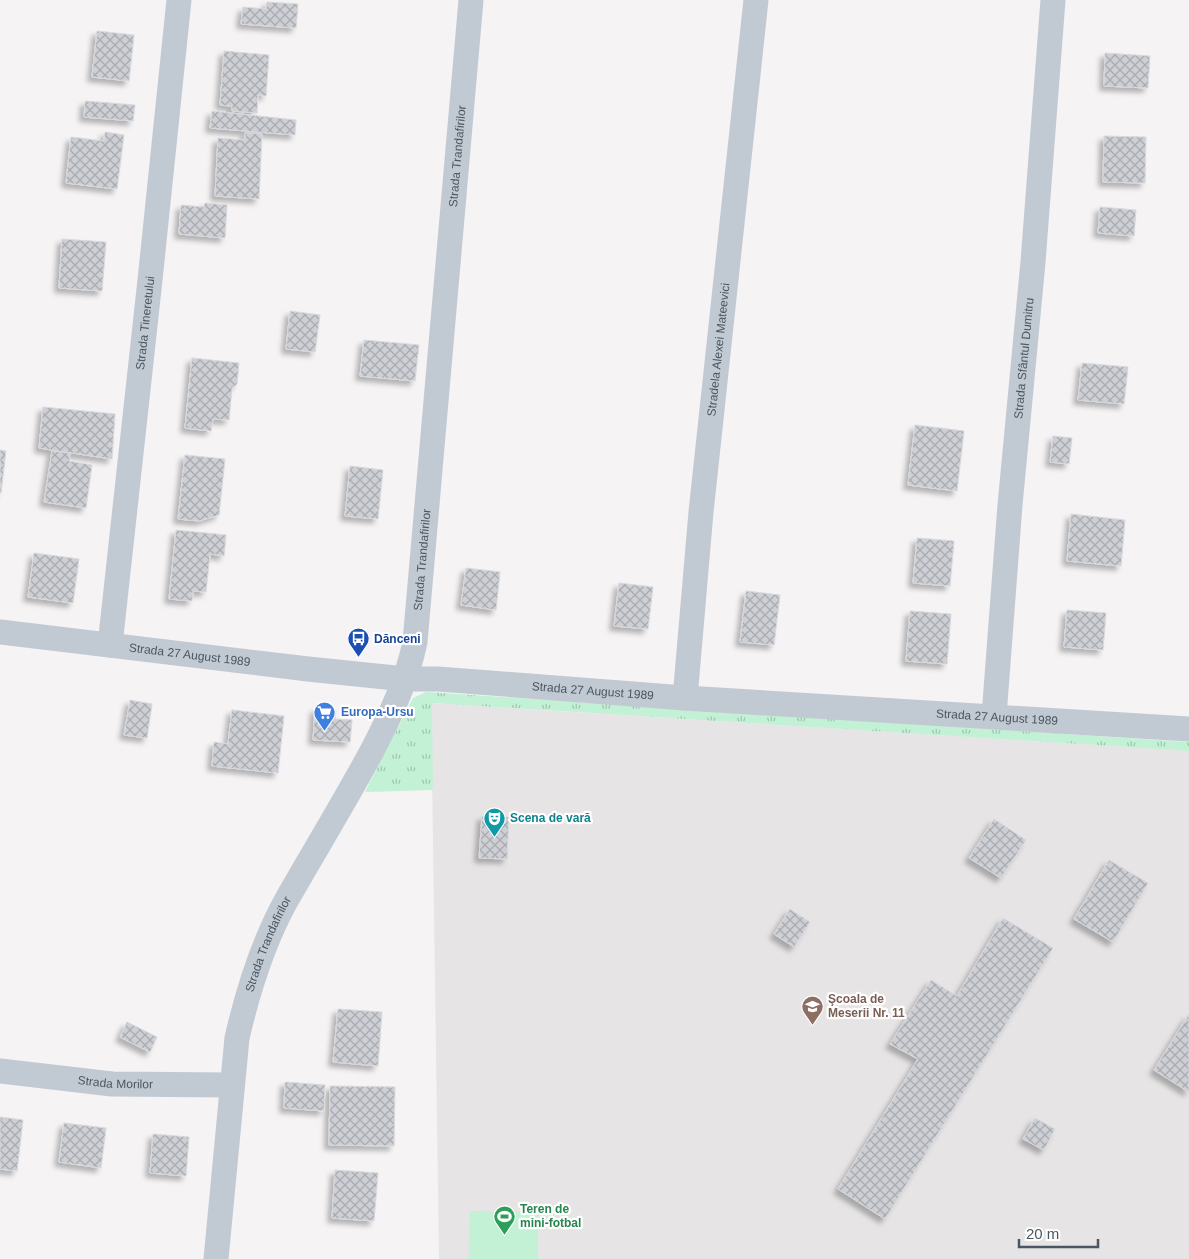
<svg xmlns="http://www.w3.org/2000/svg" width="1189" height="1259" viewBox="0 0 1189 1259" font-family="Helvetica,sans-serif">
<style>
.education{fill:#e6e4e5}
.grass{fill:url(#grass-tufts)}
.park{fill:#c3f1d5}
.building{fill:url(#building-cross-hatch);stroke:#d7d9de;filter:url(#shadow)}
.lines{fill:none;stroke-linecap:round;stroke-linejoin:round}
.street{stroke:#c1cad2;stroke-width:25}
.labels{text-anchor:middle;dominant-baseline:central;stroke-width:4.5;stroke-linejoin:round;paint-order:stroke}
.street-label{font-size:12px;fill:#4a5661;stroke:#fff}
.transit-label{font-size:12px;font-weight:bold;fill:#164399;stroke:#fff;text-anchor:start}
.shop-label{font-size:12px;font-weight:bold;fill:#366cbe;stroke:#fff;text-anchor:start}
.culture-label{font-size:12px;font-weight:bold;fill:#0d838f;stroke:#fff;text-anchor:start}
.education-label{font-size:12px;font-weight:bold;fill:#785e54;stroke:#fff;text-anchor:start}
.leisure-label{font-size:12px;font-weight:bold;fill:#27864d;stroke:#fff;text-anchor:start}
</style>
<defs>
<pattern id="grass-tufts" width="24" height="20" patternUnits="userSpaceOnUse" patternTransform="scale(1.25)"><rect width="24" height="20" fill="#c3f1d5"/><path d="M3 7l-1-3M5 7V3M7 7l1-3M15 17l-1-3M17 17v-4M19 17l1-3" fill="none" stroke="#a0c6b0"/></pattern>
<pattern id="building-cross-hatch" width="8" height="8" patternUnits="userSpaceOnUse" patternTransform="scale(1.25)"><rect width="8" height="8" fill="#cdcfd5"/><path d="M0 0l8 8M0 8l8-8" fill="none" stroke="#a8abb0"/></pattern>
<filter id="shadow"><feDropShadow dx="-4.5" dy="4.5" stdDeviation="2.5" flood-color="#0004"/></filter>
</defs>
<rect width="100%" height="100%" fill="#f5f3f3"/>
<path class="education" d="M431 703 1189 751V1259H439Z"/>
<path class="grass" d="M426 692 1189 742V751L432 703 433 790 365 792 413 698Z"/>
<path class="park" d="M470 1211 538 1212V1259H469Z"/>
<path class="building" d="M267 2 298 4 296 28 241 24 243 7 266 9Z
M97 31 134 35 129 81 92 77Z
M224 51 269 55 266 96 258 95 257 113 232 111V106L220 105Z
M1105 53 1150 56 1148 88 1104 86Z
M85 101 135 105 133 121 84 117Z
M212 111 296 120 295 135 210 128Z
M105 132 124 135 117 189 66 183 71 137 104 141Z
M245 133 262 134 259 199 215 196 218 138 245 140Z
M1104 136 1146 137 1145 183 1103 182Z
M205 203 227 205 225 238 179 234 181 205 204 207Z
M1100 207 1136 210 1134 236 1098 233Z
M62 239 106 242 102 291 59 288Z
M290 311 320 315 315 352 286 349Z
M364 340 419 345 415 381 360 376Z
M192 358 239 363 237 384 232 388 229 420 213 419 211 431 185 428Z
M1082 363 1128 367 1124 404 1078 400Z
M43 407 115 414 112 459 39 448Z
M915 425 964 431 957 491 908 485Z
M1053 436 1072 438 1069 464 1050 462Z
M0 450 6 451 1 493H0Z
M52 451 70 453 69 461 92 465 86 508 44 502Z
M185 455 225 459 219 515 199 521 178 519Z
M350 466 383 470 378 519 345 516Z
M1071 514 1125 520 1121 566 1067 561Z
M176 530 226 535 224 556 210 554 206 592 193 591 192 601 169 599Z
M917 538 954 541 950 586 913 583Z
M34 553 79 559 73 603 28 597Z
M466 568 500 572 496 610 461 605Z
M619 583 653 587 648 629 614 626Z
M746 591 780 595 774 645 740 642Z
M1067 610 1106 613 1103 650 1064 647Z
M910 611 951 614 947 664 906 661Z
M130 700 152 704 147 738 124 735Z
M315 708 336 710 335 719 352 720 350 742 313 740Z
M232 710 284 716 278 773 212 766 214 742 228 744Z
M482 816 509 817 507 859 479 858Z
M994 819 1026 840 1001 878 969 858Z
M1109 860 1148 883 1113 942 1074 919Z
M790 909 810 922 794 947 774 934Z
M1003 918 1053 948 885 1219 838 1189 918 1059 890 1044 931 980 957 996Z
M338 1009 382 1012 378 1066 333 1062Z
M1189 1014V1092L1154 1070Z
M127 1022 157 1037 150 1052 120 1037Z
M285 1082 325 1085 324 1111 284 1108Z
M330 1086 395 1087 394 1146 329 1145Z
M0 1117 23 1120 17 1171 0 1169Z
M1035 1118 1055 1129 1044 1150 1023 1139Z
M64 1123 106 1128 101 1168 59 1162Z
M153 1134 189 1137 186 1176 150 1173Z
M335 1170 378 1173 374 1221 332 1218Z"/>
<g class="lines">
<g class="street">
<path id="s1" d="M0 632 308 669 405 679H438L685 698 1189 729"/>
<path id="s2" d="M110 645 150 280 179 0"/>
<path id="s3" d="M685 698 701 512 756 0"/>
<path id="s4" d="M994 716 1010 505 1033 262 1053 0"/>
<path id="s5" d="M0 1071 112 1084 231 1085"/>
<path id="s6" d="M216 1259 237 1038C248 990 263 942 287 899 315 850 345 801 372 751 390 716 407 681 415 642L471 0"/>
</g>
</g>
<defs>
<symbol id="bus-pin" viewBox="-11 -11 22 30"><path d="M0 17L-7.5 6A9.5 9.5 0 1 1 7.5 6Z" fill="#1a4fb4" stroke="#fff"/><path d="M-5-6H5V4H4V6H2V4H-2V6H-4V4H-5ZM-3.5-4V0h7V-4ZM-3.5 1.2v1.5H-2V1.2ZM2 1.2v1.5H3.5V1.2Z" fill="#fff"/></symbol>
<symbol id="supermarket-pin" viewBox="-11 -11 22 30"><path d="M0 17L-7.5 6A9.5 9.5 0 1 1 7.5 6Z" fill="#3f7fe0" stroke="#fff"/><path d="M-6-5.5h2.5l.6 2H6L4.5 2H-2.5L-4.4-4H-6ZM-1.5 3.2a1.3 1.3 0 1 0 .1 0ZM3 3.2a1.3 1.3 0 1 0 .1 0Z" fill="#fff"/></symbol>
<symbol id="theatre-pin" viewBox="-11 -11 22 30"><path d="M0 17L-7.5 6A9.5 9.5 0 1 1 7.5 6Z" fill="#0f9aa8" stroke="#fff"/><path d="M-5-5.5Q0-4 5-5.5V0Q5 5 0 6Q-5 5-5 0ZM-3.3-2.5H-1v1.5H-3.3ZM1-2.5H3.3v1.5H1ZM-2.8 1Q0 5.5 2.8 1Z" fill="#fff"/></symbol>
<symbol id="university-pin" viewBox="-11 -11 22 30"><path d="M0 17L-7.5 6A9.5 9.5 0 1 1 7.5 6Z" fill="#8d6e63" stroke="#fff"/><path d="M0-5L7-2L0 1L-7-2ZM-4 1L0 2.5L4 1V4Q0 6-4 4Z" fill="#fff"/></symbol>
<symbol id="stadium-pin" viewBox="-11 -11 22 30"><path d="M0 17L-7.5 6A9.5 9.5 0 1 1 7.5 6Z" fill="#2e9e5b" stroke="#fff"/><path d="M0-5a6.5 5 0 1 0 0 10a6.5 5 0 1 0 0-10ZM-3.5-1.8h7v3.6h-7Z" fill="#fff"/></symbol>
</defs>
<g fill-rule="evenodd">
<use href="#bus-pin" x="346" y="626" width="25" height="34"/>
<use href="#supermarket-pin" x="312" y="700" width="25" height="34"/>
<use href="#theatre-pin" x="482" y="806" width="25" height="34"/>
<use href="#university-pin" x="800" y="994" width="25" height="34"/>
<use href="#stadium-pin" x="492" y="1204" width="25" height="34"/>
</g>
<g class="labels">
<g class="street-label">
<text stroke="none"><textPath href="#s6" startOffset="1146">Strada Trandafirilor</textPath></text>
<text stroke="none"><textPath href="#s2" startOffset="324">Strada Tineretului</textPath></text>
<text stroke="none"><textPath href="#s3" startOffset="350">Stradela Alexei Mateevici</textPath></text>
<text stroke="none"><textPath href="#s4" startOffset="359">Strada Sfântul Dumitru</textPath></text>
<text stroke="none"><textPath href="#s6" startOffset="741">Strada Trandafirilor</textPath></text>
<text stroke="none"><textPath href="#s1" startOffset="191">Strada 27 August 1989</textPath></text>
<text stroke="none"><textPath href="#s1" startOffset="596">Strada 27 August 1989</textPath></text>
<text stroke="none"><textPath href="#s1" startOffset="1001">Strada 27 August 1989</textPath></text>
<text stroke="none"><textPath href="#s6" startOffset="321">Strada Trandafirilor</textPath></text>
<text stroke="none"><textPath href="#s5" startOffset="116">Strada Morilor</textPath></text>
</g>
<g class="transit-label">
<text x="374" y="639">Dănceni</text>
</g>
<g class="shop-label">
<text x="341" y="712">Europa-Ursu</text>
</g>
<g class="culture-label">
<text x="510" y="818">Scena de vară</text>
</g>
<g class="education-label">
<text x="828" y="999">Şcoala de<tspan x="828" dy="14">Meserii Nr. 11</tspan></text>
</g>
<g class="leisure-label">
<text x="520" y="1209">Teren de<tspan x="520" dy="14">mini-fotbal</tspan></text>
</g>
</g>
<path d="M1019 1239v8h79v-8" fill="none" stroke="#4a5661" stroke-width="2.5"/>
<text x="1026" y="1239" font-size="15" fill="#4a5661" stroke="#ffffff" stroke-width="4" paint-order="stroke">20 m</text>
</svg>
